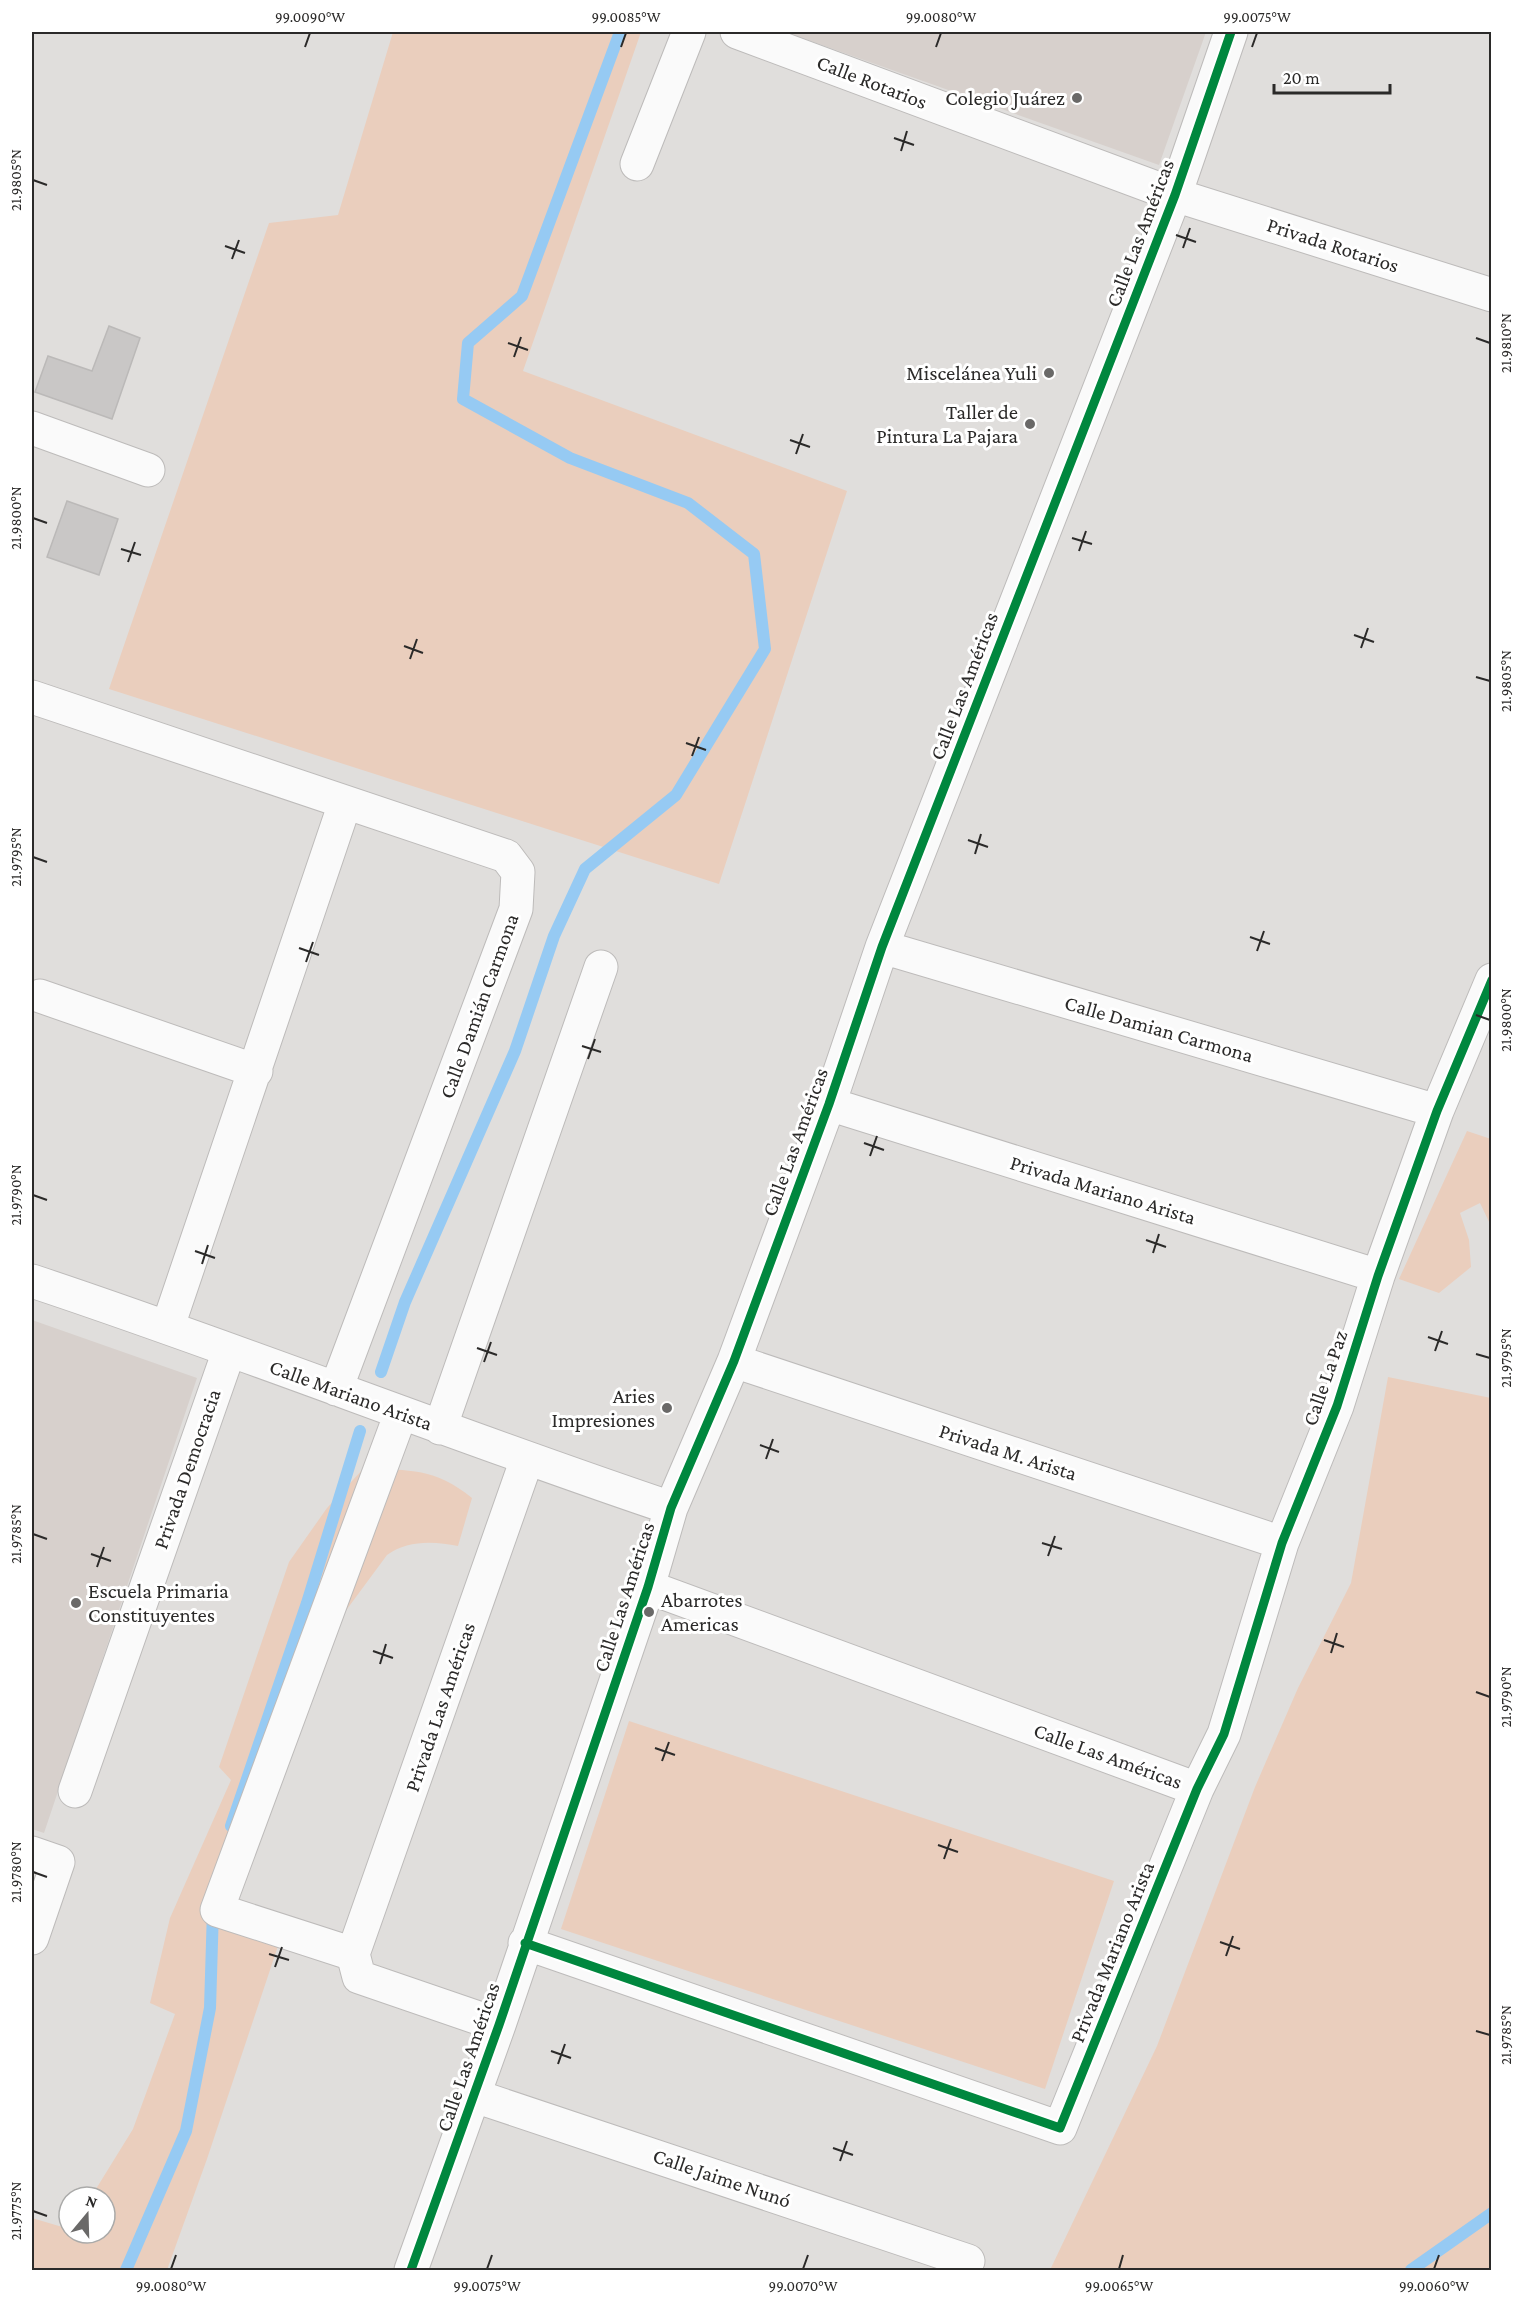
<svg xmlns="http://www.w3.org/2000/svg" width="1523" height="2302" viewBox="0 0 1523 2302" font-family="'Crimson Pro',serif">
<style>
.built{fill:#d7d0cc}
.green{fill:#eacebd}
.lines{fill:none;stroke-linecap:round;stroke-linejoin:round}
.stream{stroke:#96caf3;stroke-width:12}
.building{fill:#c9c7c6;stroke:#bbb9b8;stroke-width:1.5}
.minor-casing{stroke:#bdbbba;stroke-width:35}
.minor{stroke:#fafafa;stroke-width:33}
.cycleway-casing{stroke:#fff;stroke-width:13}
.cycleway{stroke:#00873e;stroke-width:9}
.ticks{fill:none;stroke:#2b2a29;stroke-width:2}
.poi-dot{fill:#6a6968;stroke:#fff;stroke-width:2}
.labels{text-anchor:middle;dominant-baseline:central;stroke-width:6;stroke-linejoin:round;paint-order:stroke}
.street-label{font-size:21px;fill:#2b2a29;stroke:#fff}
.poi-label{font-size:21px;fill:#2b2a29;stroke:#fff;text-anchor:end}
.neatline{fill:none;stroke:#2b2a29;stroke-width:2}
.ticks-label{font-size:15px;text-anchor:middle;fill:#2b2a29}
</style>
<rect width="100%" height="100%" fill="#e0dedc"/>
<path class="built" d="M785 32H1206L1159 165Z
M32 1320 197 1378 44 1833 32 1829Z"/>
<path class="green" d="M393 32H641L523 371 847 491 719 884 109 689 269 223 338 215Z
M1467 1131 1491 1139V1226L1480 1203 1460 1213 1469 1240 1471 1267 1439 1293 1399 1279Z
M1388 1377 1491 1398V2270H1050L1157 2046 1255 1787 1298 1688 1351 1583Z
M364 1468C411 1471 434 1467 472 1498L458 1546C434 1541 407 1540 387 1555L305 1666 235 1906 278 1946 207 2159 167 2270H32V2218L69 2229V2233H105V2197H91L133 2129 175 2014 150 2003 170 1918 231 1780 219 1767 289 1562 327 1508Z
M629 1721 1114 1881 1045 2089 561 1929Z"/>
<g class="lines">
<path class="stream" d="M381 1372 405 1302 515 1051 554 936 585 869 676 795 765 649 754 554 688 503 570 458 463 399 468 343 522 296 620 32
M231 1826 307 1603 360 1431
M126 2270 186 2131 210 2008 213 1910
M1411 2270 1492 2213"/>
</g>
<path class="building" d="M109 326 140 338 112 419 35 392 48 356 92 371Z
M67 501 118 519 99 575 47 557Z"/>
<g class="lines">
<defs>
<path id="minor" d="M737 32 1175 195 1492 295
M637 164 689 32
M32 428 148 470
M32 697 506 856 518 872 516 909 336 1389
M882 947 1437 1111
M40 996 256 1071
M829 1104 1378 1276
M32 1281C246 1352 456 1436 671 1508
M168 1326 345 803
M734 1361 1282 1543
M401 1413 217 1910 353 1954 359 1977 499 2025
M440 1428 601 967
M648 1587 1197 1789
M75 1791 229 1351
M32 1853 58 1862 32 1938
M525 1943 1060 2128 1197 1789 1224 1734 1282 1543 1337 1406 1378 1276 1437 1111 1492 980
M353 1954 527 1459
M475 2096 968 2261
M411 2270 499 2025 648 1587 671 1508 734 1361 829 1104 882 947 1175 195 1231 32"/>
</defs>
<use href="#minor" class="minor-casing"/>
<use href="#minor" class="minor"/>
<defs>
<path id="cycleway" d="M525 1943 1060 2128 1197 1789 1224 1734 1282 1543 1337 1406 1378 1276 1437 1111 1492 980
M411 2270 499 2025 648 1587 671 1508 734 1361 829 1104 882 947 1175 195 1231 32"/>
</defs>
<use href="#cycleway" class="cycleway-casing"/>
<use href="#cycleway" class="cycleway"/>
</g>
<path class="ticks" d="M305 47 310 33M621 47 626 33M936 47 941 33M1252 47 1257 33M894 138 914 145M901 151 907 131M33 180 47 185M1176 235 1196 242M225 246 245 253M1183 248 1190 228M232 259 239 240M1476 338 1490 343M508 343 528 350M514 357 521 337M790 440 810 447M796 454 803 434M33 518 47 523M1072 538 1092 544M121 549 141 555M1079 551 1086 531M128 562 135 542M1354 635 1374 642M404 646 423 653M1361 648 1368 628M410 659 417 639M1476 677 1490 681M686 743 706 750M692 756 699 737M968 840 988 847M975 854 981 834M33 857 47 862M1250 937 1270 944M299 948 319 955M1257 951 1264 931M306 962 313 942M1476 1015 1490 1020M582 1046 601 1052M588 1059 595 1039M864 1143 884 1150M870 1156 877 1136M33 1195 47 1200M1146 1240 1166 1247M195 1251 215 1258M1153 1253 1159 1234M202 1264 208 1245M1428 1337 1448 1344M477 1348 497 1355M1435 1351 1442 1331M1476 1354 1490 1358M484 1362 491 1342M760 1445 779 1452M766 1459 773 1439M33 1534 47 1539M1042 1543 1062 1549M91 1554 111 1561M1048 1556 1055 1536M97 1567 104 1547M1324 1640 1344 1647M373 1651 393 1658M1331 1653 1337 1633M380 1664 386 1644M1476 1692 1490 1697M655 1748 675 1755M662 1761 669 1742M938 1845 958 1852M944 1859 951 1839M33 1872 47 1877M1220 1942 1240 1949M269 1954 289 1960M1226 1956 1233 1936M275 1967 282 1947M1476 2031 1490 2035M551 2051 571 2058M558 2064 565 2044M833 2148 853 2155M840 2161 847 2141M33 2211 47 2216M171 2269 176 2255M487 2269 492 2255M803 2269 808 2255M1119 2269 1123 2255M1434 2269 1439 2255"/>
<g class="poi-dot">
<circle cx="1077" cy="98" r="6"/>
<circle cx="1049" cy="373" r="6"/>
<circle cx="1030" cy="424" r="6"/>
<circle cx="667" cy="1408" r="6"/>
<circle cx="76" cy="1603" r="6"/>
<circle cx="649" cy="1612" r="6"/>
</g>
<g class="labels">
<g class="street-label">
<text transform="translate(872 82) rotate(21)">Calle Rotarios</text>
<text transform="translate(1140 233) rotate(-69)">Calle Las Américas</text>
<text transform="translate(1333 245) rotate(18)">Privada Rotarios</text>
<text transform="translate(964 686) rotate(-69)">Calle Las Américas</text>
<text transform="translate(479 1006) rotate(-70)">Calle Damián Carmona</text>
<text transform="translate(1159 1029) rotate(16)">Calle Damian Carmona</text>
<text transform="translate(795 1142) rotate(-70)">Calle Las Américas</text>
<text transform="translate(1103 1190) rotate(17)">Privada Mariano Arista</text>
<text transform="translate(1325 1378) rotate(-71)">Calle La Paz</text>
<text transform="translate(351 1395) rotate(20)">Calle Mariano Arista</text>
<text transform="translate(1008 1452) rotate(18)">Privada M. Arista</text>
<text transform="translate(187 1469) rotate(-71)">Privada Democracia</text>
<text transform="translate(624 1597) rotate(-72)">Calle Las Américas</text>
<text transform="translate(440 1707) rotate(-71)">Privada Las Américas</text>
<text transform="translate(1108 1756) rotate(20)">Calle Las Américas</text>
<text transform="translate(1112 1952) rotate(-68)">Privada Mariano Arista</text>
<text transform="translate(468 2057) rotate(-71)">Calle Las Américas</text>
<text transform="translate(722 2178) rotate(19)">Calle Jaime Nunó</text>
</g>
<g class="poi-label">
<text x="1065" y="98">Colegio Juárez</text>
<text x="1037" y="373">Miscelánea Yuli</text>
<text x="1018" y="412">Taller de<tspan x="1018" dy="24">Pintura La Pajara</tspan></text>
<text x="655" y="1396">Aries<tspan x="655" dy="24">Impresiones</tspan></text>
<text x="88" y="1591" text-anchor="start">Escuela Primaria<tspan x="88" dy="24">Constituyentes</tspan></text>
<text x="661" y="1600" text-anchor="start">Abarrotes<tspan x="661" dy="24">Americas</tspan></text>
</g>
</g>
<rect width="1523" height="2302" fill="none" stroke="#ffffff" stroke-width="66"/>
<g transform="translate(87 2215) rotate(19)"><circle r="28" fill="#ffffff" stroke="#aaaaa9" stroke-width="1.5"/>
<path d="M0-4.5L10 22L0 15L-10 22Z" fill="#6a6968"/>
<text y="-9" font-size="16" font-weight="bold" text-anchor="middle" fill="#2b2a29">N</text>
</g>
<path d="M1274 84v9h116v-9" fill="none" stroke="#2b2a29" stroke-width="3"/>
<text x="1283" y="84" font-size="18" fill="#2b2a29" stroke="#ffffff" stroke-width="4.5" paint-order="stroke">20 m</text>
<rect x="33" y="33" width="1457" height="2236" class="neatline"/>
<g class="ticks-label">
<text x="310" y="22">99.0090°W</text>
<text x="626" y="22">99.0085°W</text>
<text x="941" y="22">99.0080°W</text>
<text x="1257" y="22">99.0075°W</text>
<text transform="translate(16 180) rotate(-90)" y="5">21.9805°N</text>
<text transform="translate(1506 343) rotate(-90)" y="5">21.9810°N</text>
<text transform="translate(16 518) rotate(-90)" y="5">21.9800°N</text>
<text transform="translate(1506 681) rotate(-90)" y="5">21.9805°N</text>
<text transform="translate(16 857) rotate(-90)" y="5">21.9795°N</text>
<text transform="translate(1506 1020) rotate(-90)" y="5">21.9800°N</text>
<text transform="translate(16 1195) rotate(-90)" y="5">21.9790°N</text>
<text transform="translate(1506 1358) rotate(-90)" y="5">21.9795°N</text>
<text transform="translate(16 1534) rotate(-90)" y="5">21.9785°N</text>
<text transform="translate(1506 1697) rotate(-90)" y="5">21.9790°N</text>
<text transform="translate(16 1872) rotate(-90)" y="5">21.9780°N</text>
<text transform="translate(1506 2035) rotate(-90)" y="5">21.9785°N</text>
<text transform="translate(16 2211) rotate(-90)" y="5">21.9775°N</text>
<text x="171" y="2291">99.0080°W</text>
<text x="487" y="2291">99.0075°W</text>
<text x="803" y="2291">99.0070°W</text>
<text x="1119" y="2291">99.0065°W</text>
<text x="1434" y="2291">99.0060°W</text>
</g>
</svg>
